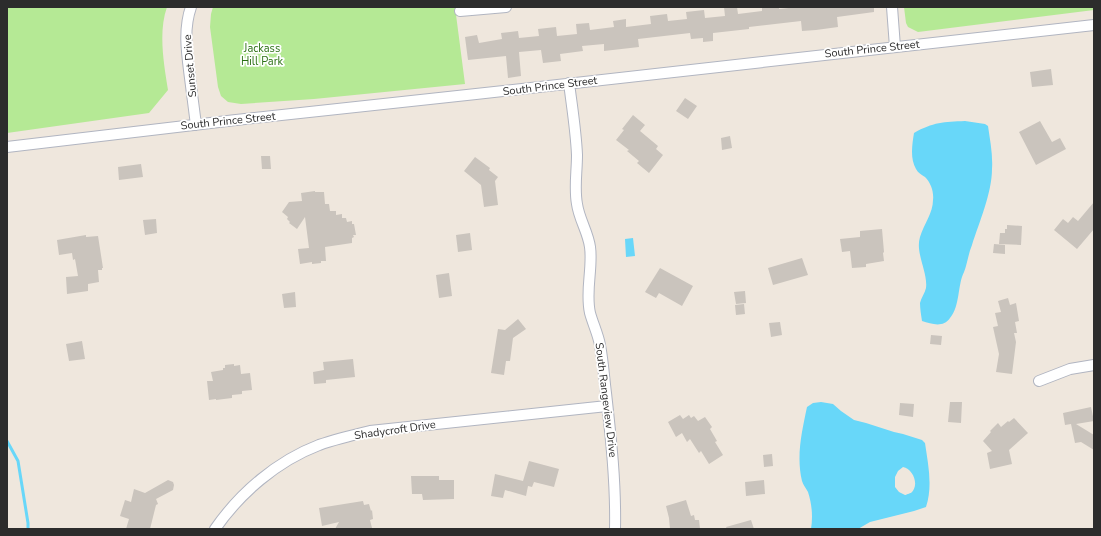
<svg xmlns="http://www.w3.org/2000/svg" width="1101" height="536" viewBox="0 0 1101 536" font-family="'Nunito Sans',sans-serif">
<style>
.green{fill:#b5e995}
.water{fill:#68d7f9;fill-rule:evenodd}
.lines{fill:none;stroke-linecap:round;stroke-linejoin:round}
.stream{stroke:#68d7f9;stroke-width:3}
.building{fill:#cac4bd}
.minor-casing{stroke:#b1b5c1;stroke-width:12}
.minor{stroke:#fff;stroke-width:10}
.labels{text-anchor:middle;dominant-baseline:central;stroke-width:3.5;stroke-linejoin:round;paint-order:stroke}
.park-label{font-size:11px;fill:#2b7014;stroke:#fff}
.street-label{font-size:11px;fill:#2c2c2c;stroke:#fff}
</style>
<rect width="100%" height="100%" fill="#efe7dd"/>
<path class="green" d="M7 7H167C158 32 164 65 168 90L149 113 7 133Z
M213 7H455L465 84 314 99 241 104 228 102 221 96 218 87 210 27 211 14Z
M904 7H1094V10L918 32 908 27 906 23Z"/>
<path class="water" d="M965 121 985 124 988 126C990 140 993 155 992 169 992 193 979 223 972 245 969 252 968 259 966 266 965 270 963 274 962 277 958 289 959 308 950 318 943 328 932 324 922 321 921 315 920 308 920 303 921 298 925 293 926 288 928 272 915 253 920 237 924 224 933 213 933 200 934 192 931 183 925 177 922 175 918 173 916 169 910 159 912 145 914 133 933 122 944 122 965 121Z
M633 238 635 256 626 257 625 239Z
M821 402 833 404 841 411 854 420 866 423 894 432 903 434 922 440 925 443C928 464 933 486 926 507L914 511 870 522 858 529H811C813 517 812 504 808 492 806 488 803 485 802 481 796 456 802 431 807 407L813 403ZM903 467C913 469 920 485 911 493 910 493 906 495 905 495L899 492 895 487V477L898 471Z"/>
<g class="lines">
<path class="stream" d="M7 441 18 461 28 523V529"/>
</g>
<path class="building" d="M724 7H737L738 14 762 11V7H779V9L798 7H874V12L837 17 838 27 816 30 802 31 801 21 749 27V29L713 33V41L703 42V38L691 39 690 33 638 39 639 47 604 51V44L582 46 583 51 560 54 561 61 543 63 541 50 519 52 521 76 508 78 506 56 468 60 465 37 477 35 479 43 502 39 501 33 518 31 519 38 539 36 538 29 556 27 557 36 577 34 576 24 589 23 590 30 614 27 613 21 626 19V27L651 24 650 16 667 14 668 21 687 19 686 12 704 10 705 18 725 16Z
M1051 69 1053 85 1032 87 1030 72Z
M685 98 697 106 688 119 676 111Z
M633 115 645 125 640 131 658 146 656 149 663 155 649 173 637 163 639 161 627 151 629 150 616 140 624 130 622 129Z
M1040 121 1052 142 1060 138 1066 149 1036 165 1019 132Z
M730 136 732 148 722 150 721 138Z
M261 156H270L271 169H262Z
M475 157 490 168 489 170 498 177 495 181 498 205 484 207 481 185 464 171Z
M141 164 143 177 119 180 118 167Z
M315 191V192H324L325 204H329L330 211H336V215L342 214V218H346L347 222 352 221V224H354L356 235H353L354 237 352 238V243L325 247 326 261H321V263L312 264V262L300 264 298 249 309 248 305 217 297 229 289 223 290 222 287 219 288 217 282 212 289 202 302 201 301 193Z
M1094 202V229L1077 249 1054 230 1063 219 1068 223 1073 217 1078 221Z
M156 219 157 233 145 235 143 220Z
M1007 225 1022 226 1021 245 999 244 1000 233H1005V229H1007Z
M882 229 884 252 883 253 884 261 866 264V267L852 268 850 251 842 252 840 239 860 237V231Z
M470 233 472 250 458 252 456 235Z
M86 235V237L98 236 103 268H102V270H98L99 282 88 284V291L67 294 66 277 78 276 75 259 73 260 72 253 59 255 57 240Z
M994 244 1005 245V254L993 253Z
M802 258 808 275 773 285 768 268Z
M660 268 693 286 682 306 659 293 656 298 645 292Z
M449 273 452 296 439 298 436 275Z
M745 291 746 303 736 304 734 292Z
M295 292 296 307 284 308 282 294Z
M1008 298 1010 305 1016 303 1019 321 1015 322 1017 333H1014L1016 342 1012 374 996 372 999 354 993 327 998 326 995 313 1001 312 998 301Z
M744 304 745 314 736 315 735 305Z
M518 319 526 329 513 338 510 361H506L504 375 491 373 498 329 505 330Z
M780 322 782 335 771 337 769 323Z
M931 335 942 336 941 345 930 344Z
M82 341 85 359 69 361 66 344Z
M353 359 355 377 326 380V383L314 384 313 372 324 370 323 362Z
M234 364V366L240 365 241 374 250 373 252 390 242 391V394L232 395V398L216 400V399L209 400 207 381H213L211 372 223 370V368H225V365Z
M950 402H962L961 423 948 422Z
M900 403 914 404 913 417 899 415Z
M1091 407 1094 421 1076 424 1094 435V450L1081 442 1075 443 1071 424 1065 425 1063 413Z
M680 415 683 419 689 415 691 418 694 416 698 421 705 417 712 427 710 429 717 441 715 442 723 455 709 464 701 451 699 453 690 439 687 442 682 433 676 437 668 422Z
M1014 418 1028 433 1009 450 1012 464 990 469 987 453 992 451 983 441 991 432 990 431 998 423 1001 427 1008 421 1009 422Z
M772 454 773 466 764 467 763 455Z
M529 461 559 469 554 487 534 482 532 487 528 486 526 496 505 490 503 498 491 496 495 474 523 481Z
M411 476H439V480H454V499L423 500 422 494H412Z
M168 480 173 482 174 485 173 490 156 499 158 504 156 505 150 529H126L129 519 120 516 125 500 131 502 134 489 145 493Z
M764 480 765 494 746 496 745 482Z
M686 500 691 516 694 515 695 520H699L700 529H670L669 518 666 506Z
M363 501 364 505 369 504 371 511 372 510 373 519 370 520 372 528 367 529H335L339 522 322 526 319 508Z
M751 520 754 529H727L726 527Z"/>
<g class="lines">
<defs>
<path id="minor" d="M191 7C183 30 187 54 190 78 192 94 194 109 196 125
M892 7 895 47
M460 11 506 7
M569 83C572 107 576 131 577 155 577 172 574 188 577 204 579 219 588 232 590 247 593 268 585 291 590 313 593 324 598 334 600 345 603 361 604 377 606 393 611 438 616 484 615 529
M7 147 236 120 476 94 1094 25
M1039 381 1070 369 1094 365
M215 529C240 493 277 461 319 445 336 439 353 435 370 431L607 406"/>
</defs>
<use href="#minor" class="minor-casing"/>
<use href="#minor" class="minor"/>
</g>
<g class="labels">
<g class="park-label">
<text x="262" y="48">Jackass<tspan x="262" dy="13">Hill Park</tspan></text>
</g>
<g class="street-label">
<text transform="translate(872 49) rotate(-6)">South Prince Street</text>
<text transform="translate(190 66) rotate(-95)">Sunset Drive</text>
<text transform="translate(550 86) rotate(-7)">South Prince Street</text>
<text transform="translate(228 121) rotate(-6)">South Prince Street</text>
<text transform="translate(606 400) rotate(83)">South Rangeview Drive</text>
<text transform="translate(395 430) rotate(-8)">Shadycroft Drive</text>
</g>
</g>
<rect width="1101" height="536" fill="none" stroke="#2c2c2c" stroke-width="16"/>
</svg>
